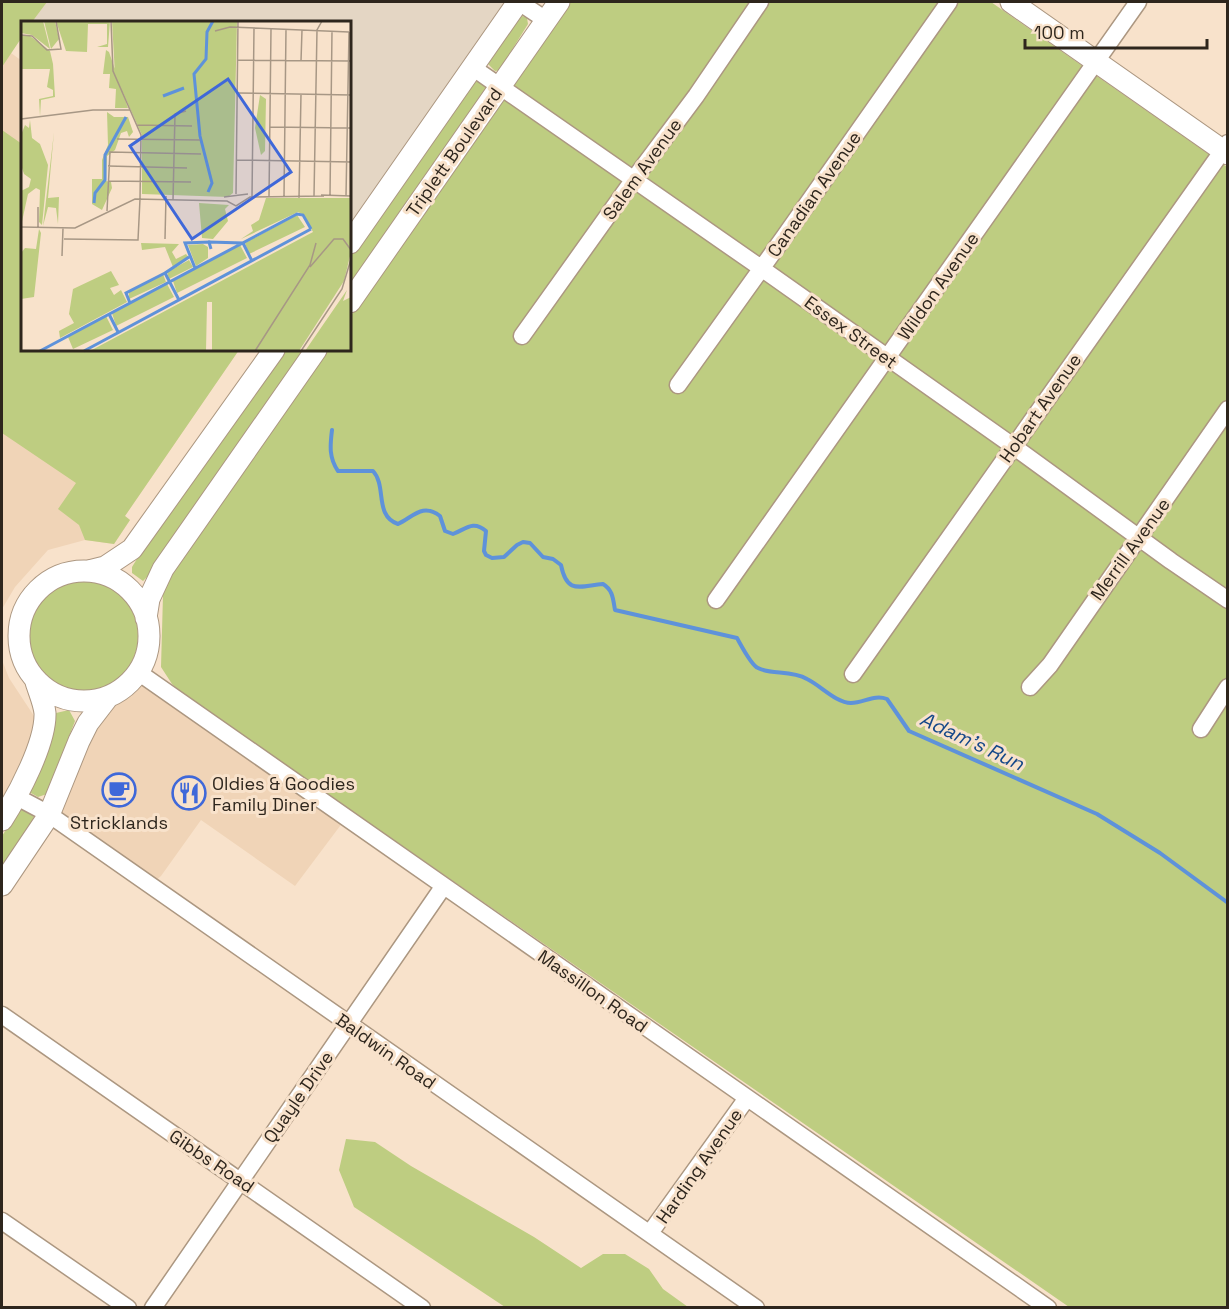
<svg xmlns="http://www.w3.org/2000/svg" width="1229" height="1309" viewBox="0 0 1229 1309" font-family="'Space Grotesk',sans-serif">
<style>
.built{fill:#f0d4b7}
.industrial{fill:#e4d6c4}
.green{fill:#becd81}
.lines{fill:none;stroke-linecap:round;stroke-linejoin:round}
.stream{stroke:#5e92da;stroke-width:4}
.minor-casing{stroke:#ac9781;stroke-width:19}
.major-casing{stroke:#ac9781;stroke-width:23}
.minor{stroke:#fff;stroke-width:16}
.major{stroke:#fff;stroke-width:21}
.labels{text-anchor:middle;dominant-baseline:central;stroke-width:6;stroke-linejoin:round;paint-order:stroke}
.street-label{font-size:18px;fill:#2e261d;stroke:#f8e2cb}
.poi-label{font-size:18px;fill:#2e261d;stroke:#f8e2cb;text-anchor:start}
.water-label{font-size:20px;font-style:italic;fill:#154889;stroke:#f8e2cb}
.inset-river{fill:none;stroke:#5e92da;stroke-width:3}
.inset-road{fill:none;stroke:#a79785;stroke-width:1.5}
.view{fill:#3f68d9;fill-opacity:0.15;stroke:#3f68d9;stroke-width:3}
.inset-edge{fill:none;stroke:#2e261d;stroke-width:3}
</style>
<rect width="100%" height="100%" fill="#f8e2cb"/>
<path class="built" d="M2 2H47L32 22H22V37L11 53 22 61V350H239L125 516 130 520 114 544 85 540 48 550 15 587 2 609Z
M2 660 9 678 36 719 35 739 2 812Z
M141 681 343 822 295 886 201 820 161 876 154 882 54 812 90 736 113 704Z"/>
<path class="industrial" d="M47 2H518L350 243V22H32Z"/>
<path class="green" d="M2 2H47L32 22H22V37L2 67Z
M569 2H991L1227 167V1307H1069L184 695 172 684 161 667 163 595 166 580 327 350H350V317Z
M520 15 527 18 528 24 510 53 508 63 502 70 495 71 488 64Z
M481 81 487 86V89L350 290V257L473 82Z
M2 130 22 144V350H239L125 516 130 520 114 544 85 540 79 525 58 509 76 483 2 433Z
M285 350H308L148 576 143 581 132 573V567L140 554Z
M28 636a55 55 0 1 1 110 0a55 55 0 1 1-110 0Z
M69 710 75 721 47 794 38 797 31 793V784L56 713Z
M25 808 29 810 34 817 24 836 2 868V836L19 810Z
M346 1139 375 1142 411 1166 534 1237 581 1268 603 1254H625L649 1269 663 1289 688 1307H505L354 1207 339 1170Z"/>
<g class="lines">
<path class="stream" d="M332 430C330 446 329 458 338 471H373C387 486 374 516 398 524 414 516 423 503 440 516L445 531 453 534C466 529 473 520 486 531L484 551 486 555 492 558 504 557 517 545 523 542 530 543 543 557 553 559 561 565C567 595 580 586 603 584 613 590 613 599 615 610L737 638C741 645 751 665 758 668 771 675 791 670 807 679 820 685 836 703 851 703 864 703 874 694 887 699L909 731 1097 814 1160 853 1228 903"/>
<defs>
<path id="minor" d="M519 2 546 20
M472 67 761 268 1013 446 1171 561 1228 600
M522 336 634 179 696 96 760 2
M678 385 784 237 949 2
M716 600 1138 2
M138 672 1048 1308
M853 674 1228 143
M1030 687 1050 665 1228 409
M1201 729 1228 687
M15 796 47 813 756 1308
M2 1015 422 1308
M2 1221 128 1308
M650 1233 747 1098
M153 1308 443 887"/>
<path id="major" d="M1011 2 1228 154
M350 243 518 2
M350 302 559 2
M19 636a65 65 0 1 1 130 0a65 65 0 1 1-130 0Z
M89 571 105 567 132 549 274 350
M146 618 149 599 163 569 316 350
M2 820C18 795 46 743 45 713 44 703 39 692 36 682
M2 885 49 815 79 741 88 723 108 697"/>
</defs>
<use href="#minor" class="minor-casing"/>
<use href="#major" class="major-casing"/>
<use href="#minor" class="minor"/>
<use href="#major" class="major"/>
</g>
<defs>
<symbol id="cafe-ring" viewBox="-11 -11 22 22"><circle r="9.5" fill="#f8e2cb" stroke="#3f68d9" stroke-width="1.5"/><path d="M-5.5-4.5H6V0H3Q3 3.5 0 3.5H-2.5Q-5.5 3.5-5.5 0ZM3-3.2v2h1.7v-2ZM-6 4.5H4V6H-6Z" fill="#3f68d9"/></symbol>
<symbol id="restaurant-ring" viewBox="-11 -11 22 22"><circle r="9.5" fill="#f8e2cb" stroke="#3f68d9" stroke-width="1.5"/><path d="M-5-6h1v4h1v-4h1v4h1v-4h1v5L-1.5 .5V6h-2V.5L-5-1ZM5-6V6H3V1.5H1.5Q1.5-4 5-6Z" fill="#3f68d9"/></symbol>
</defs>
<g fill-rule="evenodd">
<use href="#cafe-ring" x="100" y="771" width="38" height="38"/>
<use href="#restaurant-ring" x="170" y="774" width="38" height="38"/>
</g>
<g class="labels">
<g class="street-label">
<text transform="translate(454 152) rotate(-55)">Triplett Boulevard</text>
<text transform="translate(642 169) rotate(-54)">Salem Avenue</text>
<text transform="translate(814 194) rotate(-55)">Canadian Avenue</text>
<text transform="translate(938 286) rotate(-55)">Wildon Avenue</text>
<text transform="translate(851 332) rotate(36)">Essex Street</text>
<text transform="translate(1040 408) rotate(-55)">Hobart Avenue</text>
<text transform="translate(1130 549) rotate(-54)">Merrill Avenue</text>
<text transform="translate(593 991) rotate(35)">Massillon Road</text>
<text transform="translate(386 1051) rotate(35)">Baldwin Road</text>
<text transform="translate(298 1097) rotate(-55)">Quayle Drive</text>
<text transform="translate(212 1161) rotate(34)">Gibbs Road</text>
<text transform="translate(699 1166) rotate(-55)">Harding Avenue</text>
</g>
<g class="poi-label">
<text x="212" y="783">Oldies &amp; Goodies<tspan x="212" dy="21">Family Diner</tspan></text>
<text x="119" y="822" text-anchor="middle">Stricklands</text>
</g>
<g class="water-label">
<text transform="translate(972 741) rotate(25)">Adam's Run</text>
</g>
</g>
<g transform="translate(21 21)">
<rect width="330" height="330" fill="#f8e2cb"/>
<path d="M0 0H22L29 28 11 14 0 12ZM23 0H34L38 18 30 28ZM35 0H89L87 26H76L86 23V3H67L66 31 45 30ZM91 0H216L212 172 207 176 121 173V114L94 54ZM0 14 9 15 29 30 32 43 34 76 20 79 19 95 18 78 32 75V69L26 66 29 48H0ZM85 29 88 31 107 87H94L95 68 88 67 89 53H82ZM239 74 245 78 244 130 240 134 234 107ZM86 91 93 96H107L112 111 108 116 106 110 100 112 94 129 86 135 85 160 90 161 91 167 81 189 71 183V158H81V139L87 124ZM9 99 11 117 19 123 27 144 21 204 18 201 19 169 15 167 7 173 0 205V170L8 166 10 158 3 153 0 144V114L4 104 8 107ZM33 111 27 177 38 176 37 203 35 187 27 186 22 205ZM245 177H330V231L323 260 278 330H191V281H186L185 330H69L292 211 283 194 277 191 220 218 232 210 230 204 238 199ZM178 182 208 184 204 188 207 200 192 218 181 217ZM276 194 284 206 228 233 224 222ZM18 208 20 212 13 276 0 278V232L4 227 15 228ZM120 222 158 223 151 231 155 238 165 233 168 237 152 246 144 226 121 229ZM182 223 187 226V237L175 245 167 224ZM219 224 226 237 156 272 152 260ZM168 239 172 246 148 258 146 251ZM90 250 98 264 89 267 93 274 100 269 106 281 39 317 38 310 53 302 48 293 52 268ZM142 253 145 261 108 278V271ZM146 263 153 276 95 305 91 292ZM326 269 322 280 330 276V330H284ZM85 295 92 309 52 328 47 316Z" fill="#becd81"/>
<path class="inset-river" d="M142 75 163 67M187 171 191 162 179 115 173 53 185 38 186 11 192 0M73 182 74 172 84 159V134L105 96M187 221 222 222 231 240M174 247 164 222 188 221 190 228M158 279 144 252 168 236M109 282 105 272 144 252M88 293 97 311M19 330 276 193 282 194 290 208M63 330 290 208"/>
<path class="inset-road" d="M90 0 92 50 120 114 119 178M194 10 209 6 328 11M0 14 11 15 26 29 40 28 35 0M217 39 330 40M280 40 281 9M217 72 330 74M0 98 72 89H109M116 104 171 105M249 106 330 107M96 118 179 119M216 139 330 141M87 145 166 147M87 160 170 161M215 173 217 0M300 174 330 175M309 174 311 10M263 175 265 8M293 175 296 9 301 0M325 175 328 11M203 176 227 173M231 176 233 7M248 176 250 8M278 177 280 73M152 179 154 93 165 90M86 190 89 131 180 133M0 206 54 207 114 178 206 180 215 185 229 176 303 175M17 206V186M43 218 117 219 119 178M144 218 145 175M41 235 42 207M289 246 313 218H322L330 229M234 330 289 244 295 222M280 330 321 268 330 238"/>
<path class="view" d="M207 58 270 151 171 218 109 125Z"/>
<rect width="330" height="330" class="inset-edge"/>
</g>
<rect width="1229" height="1309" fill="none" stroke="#2e261d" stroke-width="6"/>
<path d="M1025 39v9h182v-9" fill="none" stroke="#2e261d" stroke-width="3"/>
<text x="1034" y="39" font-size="18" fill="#2e261d" stroke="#f8e2cb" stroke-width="4.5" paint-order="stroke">100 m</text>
</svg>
